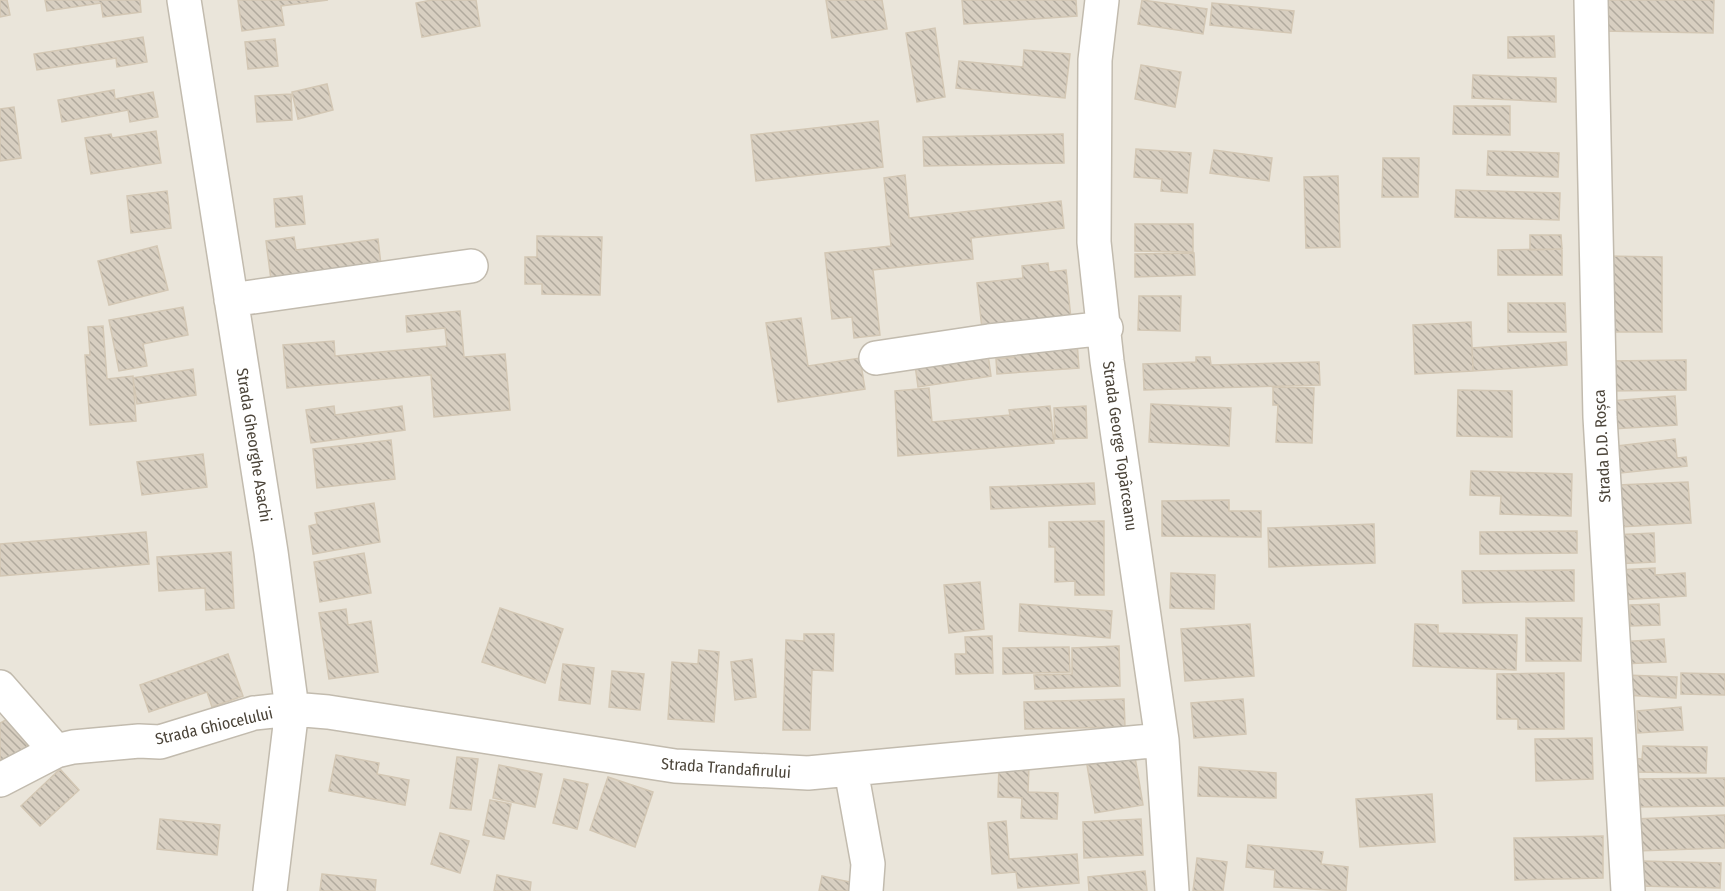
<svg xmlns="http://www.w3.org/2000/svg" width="1725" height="891" viewBox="0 0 1725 891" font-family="'Fira Sans Condensed',sans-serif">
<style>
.residential{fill:#eae5da}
.building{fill:url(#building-back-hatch);stroke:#d3c7b4;stroke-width:1.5}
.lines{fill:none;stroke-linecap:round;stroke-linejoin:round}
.minor-casing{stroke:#c2bbae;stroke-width:36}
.minor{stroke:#fff;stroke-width:33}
.labels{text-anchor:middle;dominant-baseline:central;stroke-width:5;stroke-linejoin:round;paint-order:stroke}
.street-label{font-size:16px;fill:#4b4439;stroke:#fff}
</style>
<defs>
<pattern id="building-back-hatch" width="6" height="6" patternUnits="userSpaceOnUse" patternTransform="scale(1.5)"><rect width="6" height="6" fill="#d8cfc1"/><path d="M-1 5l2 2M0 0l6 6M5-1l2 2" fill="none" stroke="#b1aa9e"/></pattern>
</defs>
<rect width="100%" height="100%" fill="#f6f3ec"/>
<path class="residential" d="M0 0H1725V891H0Z"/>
<path class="building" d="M0 0H7L10 15 0 17Z
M45 0H140L141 12 103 17 101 3 47 11Z
M238 0H328L281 6 284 25 242 31Z
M432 0H476L480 26 422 37 416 3Z
M826 0H882L887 29 832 38Z
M962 0H1076L1077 16 964 24Z
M1142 0 1207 9 1203 34 1138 24Z
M1601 0H1714L1713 33 1601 31Z
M1212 3 1294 11 1291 33 1210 25Z
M935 28 945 97 917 102 906 33Z
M1554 36 1555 57 1508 58V37Z
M143 37 147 62 117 67 116 58 37 70 34 54Z
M275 39 278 66 248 69 245 42Z
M1024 50 1070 54 1065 98 956 88 959 61 1023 67Z
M1141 65 1181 72 1175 107 1135 99Z
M1473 75 1556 78V102L1472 98Z
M327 84 333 110 298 119 292 92Z
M114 90 115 99 153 92 158 117 130 122 128 110 62 122 58 100Z
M291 94 292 120 257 122 255 96Z
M1454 106H1510V135L1453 134Z
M14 107 21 158 0 161V109Z
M878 121 883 167 756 181 751 135Z
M156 131 161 163 91 174 85 138 111 134 112 138Z
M1063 134 1064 163 924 166 923 137Z
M1136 149 1191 153 1187 193 1161 191 1162 179 1134 177Z
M1214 150 1272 158 1269 181 1210 173Z
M1488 151 1559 153 1558 177 1487 175Z
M1383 158H1419L1418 197H1382Z
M905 175 909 218 1061 201 1064 228 971 238 973 259 873 270 880 335 854 338 852 317 832 319 825 253 891 246 884 178Z
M1338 176 1340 247 1306 248 1304 177Z
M1456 190 1560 193 1559 220 1455 217Z
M167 191 171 228 131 233 127 196Z
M302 196 305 224 276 227 274 199Z
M1135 224H1193V252L1135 251Z
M1530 235H1561L1562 249 1530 250Z
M537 236 602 237 600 295 542 294V284H525V257H537Z
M294 237 296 250 378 239 381 265 271 280 266 241Z
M157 246 168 290 109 305 98 261Z
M1562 249V275H1498V250Z
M1194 253 1195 275 1135 277V254Z
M1605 256 1662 257V332H1605Z
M1048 263 1049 272 1066 270 1071 319 982 329 977 283 1023 278 1022 266Z
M1139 296H1181L1180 331 1138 330Z
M1508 303H1565L1566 332H1508Z
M183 307 188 335 143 344 147 366 119 371 109 320Z
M460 311 464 357 505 354 510 410 434 417 431 375 287 388 283 345 334 341 335 356 447 346 445 328 407 332 406 316Z
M801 318 808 366 860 358 865 389 778 402 766 323Z
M1471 322 1473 371 1415 374 1413 325Z
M103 326 107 379 133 376 136 421 90 425 85 355H90L88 327Z
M1077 342 1079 368 997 374 996 359 1014 357V347Z
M1566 342 1567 365 1473 371 1472 348Z
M988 354 991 376 918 387 915 365Z
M1196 357H1210L1211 365 1319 362 1320 385 1144 390 1143 364 1196 362Z
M1686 360V390L1610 391 1609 361Z
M193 369 196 395 137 404 133 378Z
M1273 387 1314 388 1312 443 1276 442 1278 405H1273Z
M929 388 932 422 1010 415 1009 410 1050 406 1054 443 898 456 895 391Z
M1458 390 1512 391V437L1457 436Z
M1675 396 1677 425 1612 429 1610 401Z
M1151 404 1231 408 1229 446 1149 442Z
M334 406 335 415 402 406 405 430 311 443 306 410Z
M1086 406 1087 438 1055 439 1054 408Z
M1675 439 1677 458 1686 457 1687 466 1611 474 1609 447Z
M391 440 395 479 317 488 313 449Z
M203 454 207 487 142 495 137 462Z
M1471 471 1572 474 1571 516 1500 514 1501 496 1470 495Z
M1688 482 1691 523 1619 527 1618 485Z
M1094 483 1095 504 991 509 990 487Z
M1229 500V511H1261V537L1162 536V501Z
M374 503 380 542 313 554 309 526 317 524 315 513Z
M1104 521V595H1075V581L1055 582V547H1049V522Z
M1374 524 1375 563 1269 567 1268 528Z
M1577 531V553L1480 554V532Z
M146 532 149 564 0 576V544Z
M1654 533 1655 562 1613 564 1611 535Z
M231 552 234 608 206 610 205 588 159 591 157 557Z
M364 553 371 593 320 602 314 562Z
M1655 568V575L1685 573 1686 596 1618 600 1617 570Z
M1574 570V601L1463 603 1462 571Z
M1171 573 1215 575 1214 609 1170 608Z
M980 582 984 629 949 633 944 585Z
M1020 604 1112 611 1110 638 1019 631Z
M1659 604 1660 625 1630 626V605Z
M500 608 563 629 545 683 482 662Z
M346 609 348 625 371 621 378 672 329 679 319 613Z
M1526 618H1582L1581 661H1526Z
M1250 624 1254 676 1185 681 1181 629Z
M1415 624 1438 625V633L1517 635 1516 670 1413 666Z
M804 634H834L833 671 812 670 810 730H783L786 640 804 641Z
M992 636 993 673 956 674 955 654H966L965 637Z
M1664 639 1666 662 1621 664 1620 642Z
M1119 646 1120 686 1035 689 1034 675 1072 674V648Z
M1069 647 1070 672 1003 674V648Z
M699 650 719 652 714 722 668 719 672 662 698 664Z
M228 654 243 696 212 707 207 692 149 712 140 685Z
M752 659 756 697 735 700 731 662Z
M563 664 594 668 590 704 559 700Z
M612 671 644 674 640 710 609 707Z
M1564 673V729H1518V719H1497V674Z
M1681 673 1725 674V695L1681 694Z
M1625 675 1677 677 1676 698 1624 695Z
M1124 699 1125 727 1025 729 1024 702Z
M1243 699 1246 734 1194 738 1191 703Z
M1681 707 1683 730 1638 733 1637 711Z
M13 716 28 747 0 761V723Z
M1592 738 1593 779 1536 781 1535 739Z
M1643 746 1707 747 1706 773 1632 772V758L1642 759Z
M336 755 379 763 377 774 409 780 405 805 329 791Z
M457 757 478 759 471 810 450 808Z
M1135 757 1143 805 1095 813 1087 765Z
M499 765 542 774 535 807 493 798Z
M999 765 1029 766 1028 792 1058 793 1057 819 1021 818 1022 798 998 797Z
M1199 767 1276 773V798L1198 796Z
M60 769 79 790 40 826 21 806Z
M608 777 653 792 635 847 590 830Z
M1725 778V806L1632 807V779Z
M564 779 588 784 577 829 553 823Z
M1432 794 1435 842 1360 847 1356 799Z
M490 800 511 804 504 839 483 835Z
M1725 815V848L1636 851 1635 819Z
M160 819 220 825 217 855 157 849Z
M1141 819 1143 855 1084 858 1083 822Z
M1006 821 1009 859 1077 854 1079 883 1018 888 1016 872 992 874 988 823Z
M440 833 469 841 460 873 431 864Z
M1603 836V878L1515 880 1514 838Z
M1248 845 1323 852 1321 864 1348 867 1346 891 1274 887 1275 870 1246 867Z
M1197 858 1227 862 1223 891H1193Z
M1641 861 1721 863 1720 888 1640 886Z
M1145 871 1147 891H1089L1088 877Z
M322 874 376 880 375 891H320Z
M497 875 531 882 530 891H494Z
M822 876 850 882 848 891H819Z"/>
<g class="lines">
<defs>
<path id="minor" d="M184 0 271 552 292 709 270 891
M1102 0 1095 60 1094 242 1107 361 1162 740 1172 891
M1591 0 1600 417 1628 891
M231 300 471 266
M876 358 989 341 1106 328
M0 687 56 751
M851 770 868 864 866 891
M0 780 56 751 73 747 139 741 160 742 254 713 292 709 328 712 675 766 808 773 1162 740"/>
</defs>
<use href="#minor" class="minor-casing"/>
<use href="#minor" class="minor"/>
</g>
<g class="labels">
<g class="street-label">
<text transform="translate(254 445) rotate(81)">Strada Gheorghe Asachi</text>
<text transform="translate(1120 446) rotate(82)">Strada George Topârceanu</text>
<text transform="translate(1602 446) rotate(-93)">Strada D.D. Roșca</text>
<text transform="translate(214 726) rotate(-13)">Strada Ghiocelului</text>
<text transform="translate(726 768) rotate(4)">Strada Trandafirului</text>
</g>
</g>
</svg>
